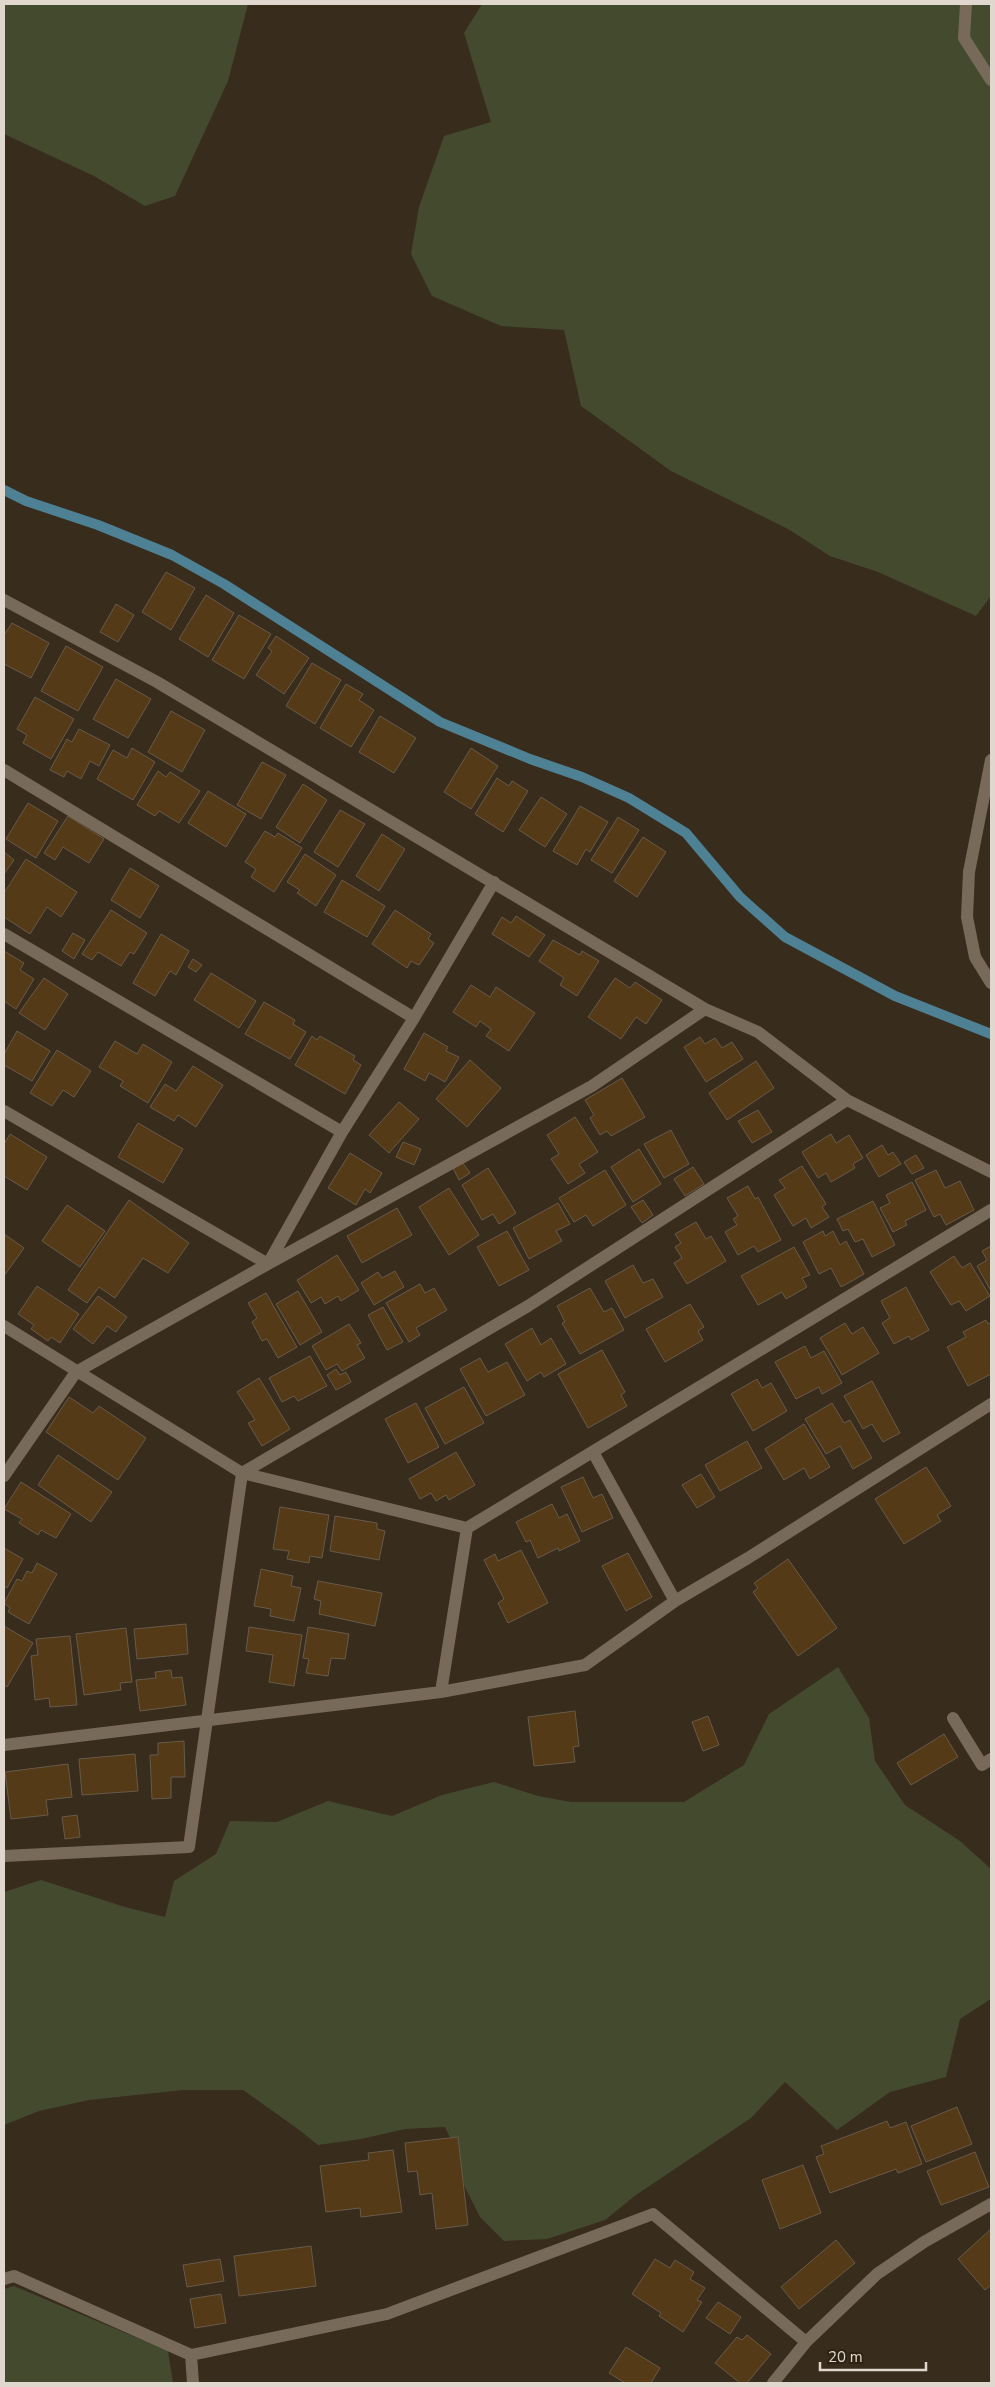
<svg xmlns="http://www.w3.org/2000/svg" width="995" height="2387" viewBox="0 0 995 2387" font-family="'Nunito Sans',sans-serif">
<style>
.green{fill:#444a2d}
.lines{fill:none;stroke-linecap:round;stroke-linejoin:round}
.stream{stroke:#4e8194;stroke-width:10}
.building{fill:#543a16;stroke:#685a4a}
.street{stroke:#786a59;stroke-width:12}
</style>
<rect width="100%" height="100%" fill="#382c1d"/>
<path class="green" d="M4 4H248L228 81 175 196 145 206 94 176 4 134Z
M482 4H991V596L976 616 878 572 830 556 788 529 671 471 581 406 564 330 501 326 432 296 411 254 419 207 444 136 491 122 464 33Z
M838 1667 869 1718 875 1761 905 1805 960 1841 991 1869V1999L960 2019 946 2077 890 2092 837 2130 785 2082 751 2118 636 2195 605 2220 547 2239 504 2241 480 2217 464 2185 458 2154 445 2127 405 2129 361 2139 318 2145 298 2129 243 2090H183L89 2100 39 2111 4 2125V1892L41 1880 125 1907 165 1917 174 1881 216 1854 230 1821 277 1822 328 1801 392 1816 442 1795 494 1782 538 1796 571 1802H684L744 1765 769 1714Z
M14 2286 168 2351 173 2383H4V2289Z"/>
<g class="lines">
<path class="stream" d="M4 490 26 501 98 525 172 555 224 584 440 722 530 759 582 777 629 798 686 833 740 897 785 937 895 996 991 1034"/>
</g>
<path class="building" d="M166 572 195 588 171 630 142 612Z
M206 595 234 613 208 657 179 639Z
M116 604 134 615 118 642 100 632Z
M239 615 271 634 244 679 212 660Z
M12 623 49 643 31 678 4 664V635Z
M276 636 309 658 284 694 256 675 272 651 268 648Z
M66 646 103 667 78 711 41 691Z
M312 663 341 680 315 724 286 706Z
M116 679 151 699 128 738 93 719Z
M346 684 363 694 359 700 374 710 351 747 320 728Z
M35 697 74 719 51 759 23 743 27 735 17 729Z
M171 711 205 730 182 772 148 752Z
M380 716 416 738 394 773 359 752Z
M79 729 110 745 99 766 90 761 81 779 67 771 64 777 50 770 67 739 72 742Z
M132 748 155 762 133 800 97 779 113 750 127 758Z
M471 748 498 766 471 809 444 792Z
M262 762 286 775 261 819 237 805Z
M158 771 166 777 170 772 200 791 179 823 159 811 155 816 137 805Z
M497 778 509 786 512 781 528 791 503 832 475 814Z
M303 784 327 800 300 843 276 827Z
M208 791 246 814 226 847 188 823Z
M541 797 567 814 545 847 519 830Z
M28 803 58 821 36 858 6 839Z
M580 806 608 822 590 852 586 849 577 865 553 851Z
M340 810 365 824 338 867 314 852Z
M68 816 104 839 89 863 63 847 55 860 44 853Z
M618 817 639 830 612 873 591 860Z
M265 831 275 837 278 833 302 848 274 892 251 877 256 869 245 862Z
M382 834 405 849 379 891 356 876Z
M643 837 666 852 637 897 614 881Z
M4 852 14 860 4 874Z
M305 854 336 875 316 906 297 893 300 890 287 882Z
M26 859 77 892 61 917 47 907 30 934 4 917V893Z
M130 868 159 886 140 918 111 900Z
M342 880 385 906 367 937 324 912Z
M111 910 147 933 134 954 130 952 121 966 98 952 92 960 82 954Z
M395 910 431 934 428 939 434 943 419 965 411 961 407 968 372 944Z
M516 916 545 935 529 957 492 934 502 917 511 923Z
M73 933 85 940 74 959 62 951Z
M161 934 189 951 176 975 170 971 155 996 133 983Z
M553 940 580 955 582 951 599 961 577 996 560 985 564 978 539 961Z
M4 951 24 963 20 970 34 979 16 1009 4 1001Z
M193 959 202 965 196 972 188 967Z
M211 973 256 1001 239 1028 194 1000Z
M44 978 68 994 45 1030 19 1013Z
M615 978 630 988 635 982 662 1000 646 1024 636 1017 621 1039 588 1017Z
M471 985 490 997 496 987 535 1013 509 1051 486 1036 491 1029 480 1021 476 1027 453 1012Z
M264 1002 295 1020 293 1024 306 1032 290 1059 245 1034Z
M17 1031 50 1051 32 1081 4 1065V1054Z
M424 1033 448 1047 446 1051 459 1057 445 1082 429 1073 425 1081 404 1069Z
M312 1036 317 1040 320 1036 355 1056 353 1060 361 1065 345 1094 295 1065Z
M700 1037 705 1044 715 1038 722 1048 732 1042 743 1059 706 1082 684 1047Z
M115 1041 137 1054 143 1044 172 1062 148 1103 120 1086 123 1081 99 1067Z
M57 1050 91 1071 74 1097 63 1090 52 1106 30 1093Z
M470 1060 501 1088 467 1127 436 1099Z
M756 1061 774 1088 727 1120 709 1093Z
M193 1066 223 1085 196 1127 178 1115 174 1121 150 1107 165 1084 176 1091Z
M622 1078 645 1117 611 1136 607 1131 600 1135 590 1118 594 1115 585 1100Z
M399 1102 419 1119 389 1153 369 1135Z
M758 1110 772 1132 752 1143 738 1121Z
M575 1117 598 1152 579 1164 585 1173 568 1184 551 1159 559 1154 547 1135Z
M138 1123 183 1149 163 1183 118 1157Z
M671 1130 689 1164 664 1178 644 1144Z
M10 1134 47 1157 27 1190 4 1176V1144Z
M831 1134 836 1143 849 1135 863 1158 853 1164 855 1168 831 1182 826 1173 818 1178 802 1152Z
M403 1142 421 1149 414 1165 396 1157Z
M882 1145 888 1155 893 1152 901 1164 879 1177 866 1155Z
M639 1149 661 1184 633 1202 611 1167Z
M350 1153 382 1173 370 1193 365 1189 356 1205 328 1188Z
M916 1155 924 1168 912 1174 904 1162Z
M463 1163 470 1173 459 1180 453 1168Z
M802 1166 826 1204 822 1207 829 1217 811 1228 806 1218 793 1226 774 1195 785 1188 779 1180Z
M693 1167 704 1184 685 1196 674 1179Z
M488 1168 516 1213 499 1224 493 1214 482 1220 462 1185Z
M605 1170 626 1205 593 1226 586 1215 574 1222 559 1198Z
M936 1170 945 1188 960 1181 974 1210 946 1225 940 1214 934 1217 915 1180Z
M912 1182 926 1210 905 1221 907 1225 893 1232 880 1208 890 1203 886 1195Z
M748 1186 755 1199 758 1197 781 1240 758 1252 754 1246 738 1255 725 1232 737 1225 733 1219 738 1216 727 1198Z
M449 1188 479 1235 449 1255 419 1207Z
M129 1200 189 1243 168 1273 143 1258 115 1298 99 1287 87 1303 68 1290Z
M643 1200 653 1215 642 1223 631 1207Z
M873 1201 895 1245 872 1257 863 1239 855 1242 848 1229 843 1231 837 1219Z
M558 1203 570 1224 556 1231 562 1241 529 1259 513 1228Z
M67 1205 105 1231 80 1267 42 1241Z
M397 1208 412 1235 362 1263 347 1236Z
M696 1222 706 1239 711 1236 726 1261 687 1284 674 1263 682 1258 675 1247 681 1243 675 1234Z
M507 1231 529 1270 499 1286 477 1247Z
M823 1231 825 1236 833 1231 840 1245 846 1241 864 1274 841 1287 831 1268 819 1274 803 1242Z
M4 1234 24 1248 4 1276Z
M991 1246V1291L977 1266 987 1260 982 1251Z
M794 1247 810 1275 802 1278 807 1287 786 1299 782 1292 758 1305 741 1276Z
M337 1255 359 1290 341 1301 338 1296 325 1304 321 1297 311 1303 297 1280Z
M954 1256 962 1268 970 1263 990 1296 966 1311 959 1301 951 1305 930 1272Z
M633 1265 643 1283 653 1279 663 1297 625 1318 605 1281Z
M395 1271 404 1287 374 1305 361 1283 378 1272 382 1278Z
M420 1284 425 1293 434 1288 447 1310 416 1328 420 1335 409 1342 386 1303Z
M37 1286 79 1314 60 1343 51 1337 48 1341 31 1329 34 1325 18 1314Z
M906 1287 929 1330 911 1340 909 1336 894 1344 882 1323 890 1318 881 1301Z
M590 1288 604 1312 612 1308 624 1330 580 1354 562 1323 565 1322 557 1306Z
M298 1291 322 1332 300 1345 276 1304Z
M266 1293 297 1347 278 1358 267 1339 262 1341 252 1322 257 1318 248 1303Z
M98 1296 127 1317 116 1332 107 1326 93 1344 73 1329Z
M690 1304 704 1327 698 1331 703 1340 665 1362 646 1329Z
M383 1307 403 1342 387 1350 368 1315Z
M986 1320 988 1324 991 1323V1374L968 1386 947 1347 966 1337 963 1332Z
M845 1323 852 1334 863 1327 879 1353 842 1375 820 1338Z
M349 1324 361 1343 357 1345 365 1358 342 1371 337 1364 326 1370 312 1346Z
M532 1328 541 1345 551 1338 566 1364 544 1377 541 1372 527 1381 505 1344Z
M805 1346 811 1358 824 1351 842 1383 822 1394 819 1387 796 1399 775 1362Z
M602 1350 625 1392 621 1395 627 1406 588 1428 558 1374Z
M310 1356 327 1386 298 1401 294 1396 282 1402 269 1378Z
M480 1358 488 1372 507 1362 525 1395 486 1416 460 1369Z
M336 1369 340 1375 346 1372 351 1382 336 1390 327 1375Z
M259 1378 290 1429 262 1446 248 1423 255 1420 237 1392Z
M757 1379 762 1388 771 1383 787 1411 753 1431 731 1394Z
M872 1381 900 1433 883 1442 872 1424 863 1429 844 1396Z
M464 1387 484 1423 445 1444 425 1408Z
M69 1397 93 1413 99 1406 146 1438 118 1480 46 1432Z
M416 1403 439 1447 408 1463 385 1419Z
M832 1403 844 1423 850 1420 872 1458 853 1469 840 1446 826 1454 805 1419Z
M804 1424 830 1467 810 1479 804 1468 784 1480 765 1449Z
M747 1441 762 1468 720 1491 705 1465Z
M456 1452 475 1485 449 1500 446 1495 436 1501 431 1493 420 1499 409 1479Z
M58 1455 112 1492 91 1522 38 1485Z
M926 1467 951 1506 937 1515 941 1521 904 1544 875 1499Z
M701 1474 715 1497 697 1508 682 1485Z
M583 1477 593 1498 602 1494 613 1518 582 1532 561 1487Z
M21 1482 71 1514 56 1538 41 1530 38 1535 19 1523 22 1519 4 1509Z
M552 1504 559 1518 567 1514 580 1541 559 1551 558 1548 538 1558 530 1540 526 1542 516 1522Z
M280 1507 329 1515 322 1558 310 1556 309 1563 287 1559 289 1551 273 1549Z
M335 1516 377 1523V1529L385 1531 379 1560 330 1551Z
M4 1548 23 1559 7 1588 4 1586Z
M521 1550 548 1603 508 1623 498 1603 504 1599 484 1560 495 1554 498 1561Z
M628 1553 652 1597 626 1611 602 1566Z
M788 1559 837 1628 798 1656 753 1592 758 1588 754 1583Z
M37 1563 57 1574 29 1624 8 1612 10 1608 4 1603 17 1579 22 1581 27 1571 32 1573Z
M261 1569 293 1576 291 1586 301 1588 294 1621 270 1616 271 1609 254 1606Z
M318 1581 382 1593 375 1626 319 1614 321 1601 314 1599Z
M186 1624 188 1654 137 1659 134 1629Z
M4 1626 33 1643 7 1687 4 1685Z
M249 1627 302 1635 294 1686 269 1682 273 1655 246 1651Z
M308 1627 349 1634 345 1659 331 1658 328 1676 306 1673 309 1659 303 1658Z
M126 1628 132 1682 120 1683 121 1690 84 1695 76 1634Z
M70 1636 77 1705 50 1707 49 1698 35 1700 31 1656 38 1655 36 1639Z
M171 1670 172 1678 182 1677 186 1705 140 1711 136 1680 156 1678 155 1672Z
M575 1711 579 1746 573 1747 575 1762 534 1766 528 1717Z
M708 1716 719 1745 703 1751 692 1722Z
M944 1734 958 1757 911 1785 897 1763Z
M184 1741 185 1777H171V1798L152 1799 150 1755H158V1743Z
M135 1754 138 1791 82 1795 79 1759Z
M68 1764 72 1797 46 1800 48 1815 11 1819 5 1772Z
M77 1815 80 1837 65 1839 62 1817Z
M957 2107 972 2144 926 2162 911 2126Z
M887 2121 890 2128 906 2122 922 2164 898 2173 896 2169 830 2193 816 2157 824 2154 821 2146Z
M458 2137 468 2225 436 2229 432 2193 420 2195 417 2171 408 2172 405 2143Z
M393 2150 402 2212 361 2217 360 2208 326 2212 320 2166 369 2160 368 2153Z
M975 2152 989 2187 941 2205 927 2171Z
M803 2165 821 2213 780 2229 762 2180Z
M991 2229V2285L985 2290 958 2259Z
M836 2240 855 2263 799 2309 781 2287Z
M311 2246 316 2286 239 2296 234 2256Z
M220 2259 224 2281 187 2287 183 2265Z
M655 2259 670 2268 675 2260 694 2272 690 2279 705 2288 697 2300 702 2302 683 2332 659 2316 661 2313 632 2294Z
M221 2294 226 2323 195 2328 190 2299Z
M718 2302 741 2317 730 2334 706 2318Z
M747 2335 771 2354 747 2383H740L715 2363 737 2337 742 2340Z
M626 2347 660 2368 651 2383H625L609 2373Z"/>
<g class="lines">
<path class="street" d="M966 4 964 38 991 80
M4 600 157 682 705 1009 758 1032 847 1100 991 1172
M991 760 969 872 967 917 975 957 991 983
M4 770 414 1018
M4 934 342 1132
M4 1111 268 1264 592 1086 705 1009
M4 1326 242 1473 528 1306 847 1100
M593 1452 675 1601
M4 1476 76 1372 268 1264 342 1132 414 1018 494 882
M441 1692 467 1528
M953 1718 982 1765 991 1759
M4 1745 441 1692 585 1665 675 1601 748 1558 991 1404
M4 1856 189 1847 242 1473 467 1528 991 1210
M4 2279 14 2276 191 2355
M193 2383 191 2355 387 2314 653 2214 806 2342
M773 2383 806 2342 877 2274 924 2242 991 2204"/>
</g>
<rect width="995" height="2387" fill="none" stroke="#e0d8ce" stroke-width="10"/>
<path d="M820 2362v8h106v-8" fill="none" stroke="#e0d8ce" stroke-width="2.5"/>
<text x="828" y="2362" font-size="15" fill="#e0d8ce" stroke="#2e2213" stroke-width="4" paint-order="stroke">20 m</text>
</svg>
